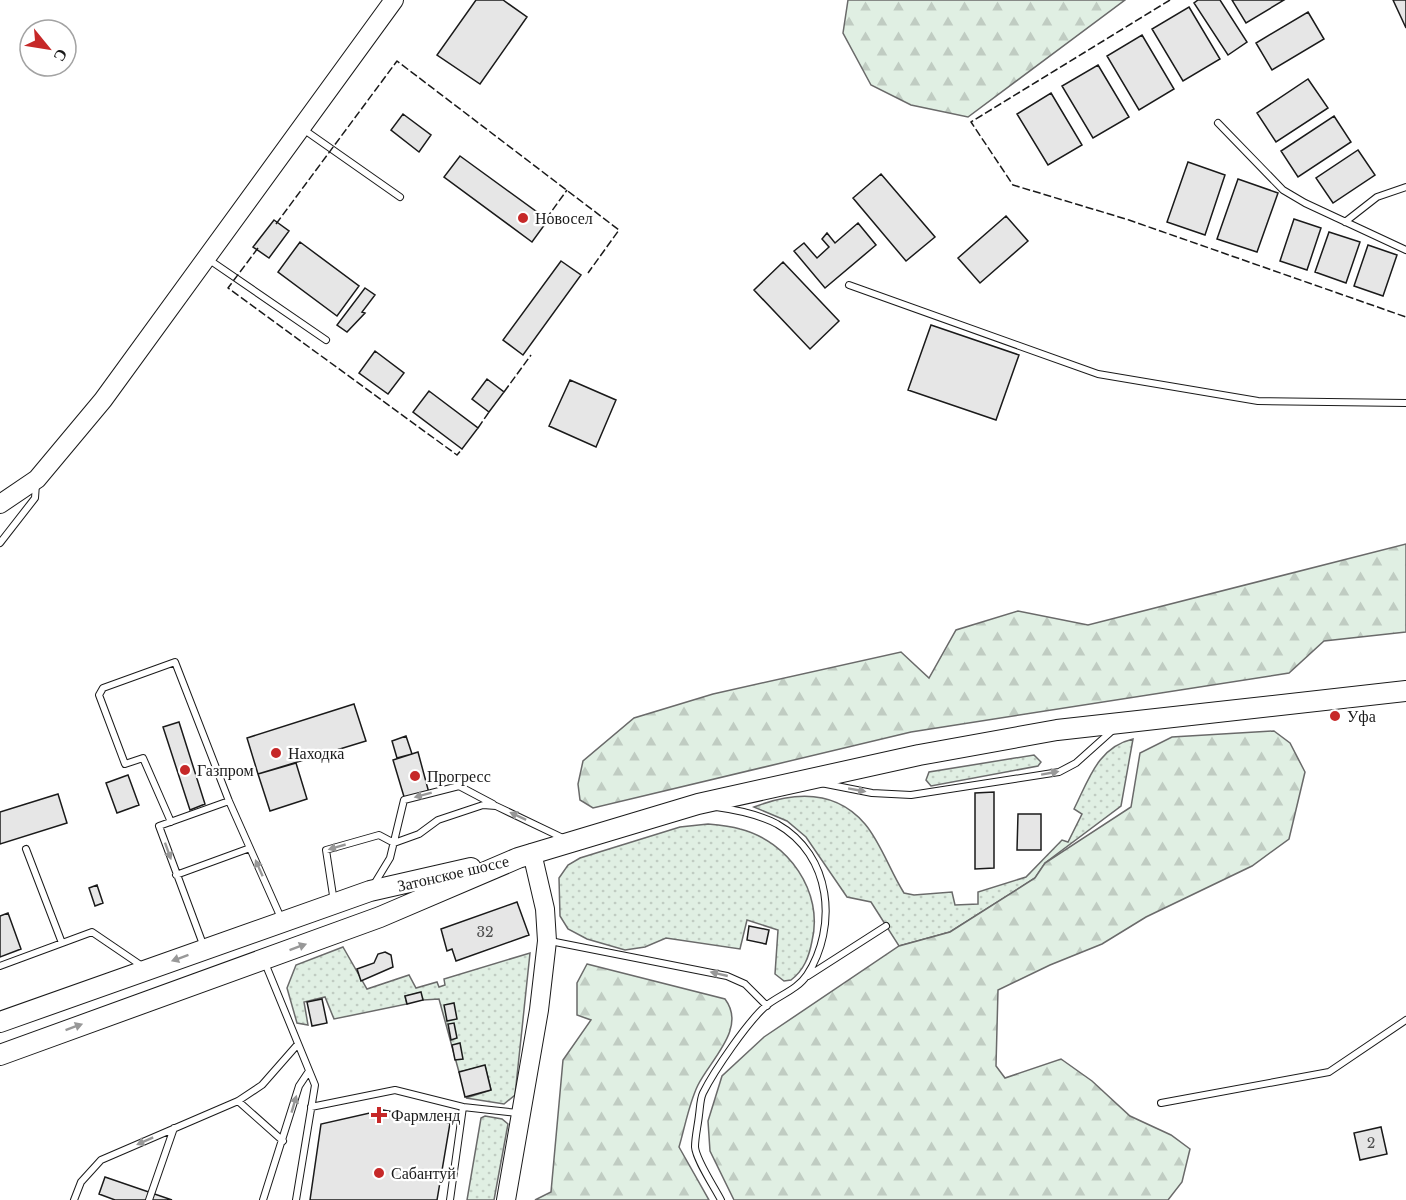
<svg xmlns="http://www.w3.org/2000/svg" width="1406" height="1200" viewBox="0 0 1406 1200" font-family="'Libre Baskerville',serif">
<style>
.grass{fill:url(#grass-dots);stroke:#6a6a6a;stroke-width:1.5}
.forest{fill:url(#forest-firs);stroke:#6a6a6a;stroke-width:1.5}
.building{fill:#e6e6e6;stroke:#1a1a1a;stroke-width:1.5}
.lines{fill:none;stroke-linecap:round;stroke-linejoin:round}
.lane-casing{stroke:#1a1a1a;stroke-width:8}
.secondary-casing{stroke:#1a1a1a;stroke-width:20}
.primary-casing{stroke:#1a1a1a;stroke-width:22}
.lane{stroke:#fff;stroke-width:6}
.secondary{stroke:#fff;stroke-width:18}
.primary{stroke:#fff;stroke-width:20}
.fence{stroke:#1a1a1a;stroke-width:1.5;stroke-dasharray:8 3;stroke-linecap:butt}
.oneway{fill:#989898}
.poi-dot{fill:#c62828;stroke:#fff;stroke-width:2}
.labels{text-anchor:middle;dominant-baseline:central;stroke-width:4.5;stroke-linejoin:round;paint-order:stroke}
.number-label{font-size:14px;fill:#4d4d4d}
.poi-label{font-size:16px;fill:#1a1a1a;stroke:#fff;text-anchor:start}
.street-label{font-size:16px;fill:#1a1a1a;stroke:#fff}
</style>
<defs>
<pattern id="grass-dots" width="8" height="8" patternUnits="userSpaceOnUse" patternTransform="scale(1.5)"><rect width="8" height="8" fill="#e0efe3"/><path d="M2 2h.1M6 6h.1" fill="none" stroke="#c0ccc2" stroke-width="1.8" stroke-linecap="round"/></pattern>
<pattern id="forest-firs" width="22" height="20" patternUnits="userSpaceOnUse" patternTransform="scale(1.5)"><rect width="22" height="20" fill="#e0efe3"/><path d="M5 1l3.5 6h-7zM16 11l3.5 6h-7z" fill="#c0ccc2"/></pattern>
</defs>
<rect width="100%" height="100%" fill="#fff"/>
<path class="grass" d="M1133 739 1121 806 1045 863 1035 878 950 932 899 946 871 902 847 897 806 837 787 821 754 807C793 792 835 789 865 824 881 843 890 871 904 893L914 895 952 892 955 905 978 904V892L1026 877 1062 840 1068 842 1082 814 1074 809C1089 779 1098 747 1133 739Z
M1034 755 1041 762 1038 766 931 786 926 780 929 772Z
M708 824C719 825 730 826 740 829 788 841 824 892 812 941 809 957 804 970 791 980L784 981 775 974 778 930 747 920 740 949 666 938 645 947 625 950 587 939 568 929 560 916 559 878 568 865 580 858 680 827Z
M343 947 367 989 409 975 416 988 437 982 439 987 445 985 444 979 530 953 515 1095 504 1104 466 1098 491 1090 485 1066 459 1072 439 999 423 1000 420 993 405 996 407 1004 334 1019 325 997 304 1002 308 1025 297 1023 287 988 296 965Z
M485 1116 502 1119 508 1124 494 1200H467L481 1118Z"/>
<path class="forest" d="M848 0H1125L968 117 911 105 871 85 843 33Z
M1406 544V632L1324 641 1289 673 911 732 593 808 580 800 578 784 583 761 634 718 713 694 901 652 929 678 956 630 1018 611 1088 625Z
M1274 731 1290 743 1305 772 1289 839 1252 866 1146 917 1102 944 1050 965 998 990 996 1066 1005 1078 1061 1059 1092 1081 1130 1116 1171 1135 1190 1149 1182 1182 1168 1200H734L710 1151 708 1121 722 1076 764 1037 899 946 950 932 1035 878 1045 863 1131 807 1140 753 1172 737Z
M587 964 725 999C747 1028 711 1059 698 1085 689 1103 685 1127 679 1147L709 1200H535L551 1192 563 1060 591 1020 577 1015V983Z"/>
<path class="building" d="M476 0H503L527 17 480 84 437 55Z
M1198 0H1220L1247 42 1228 55 1194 3Z
M1232 0H1284L1246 23Z
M1393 0H1406V28Z
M1189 7 1220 59 1183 81 1152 29Z
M1308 12 1324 39 1272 70 1256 43Z
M1142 35 1174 89 1139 110 1107 56Z
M1098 65 1129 117 1093 138 1062 86Z
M1308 79 1328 108 1276 142 1257 113Z
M1051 93 1082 145 1048 165 1017 114Z
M403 114 431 135 419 152 391 130Z
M1334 116 1351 142 1298 177 1281 151Z
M1358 150 1375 175 1333 203 1316 178Z
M460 156 548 220 532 242 444 177Z
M1188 162 1225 175 1205 235 1167 222Z
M881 174 935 237 906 261 853 198Z
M1238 179 1278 193 1257 252 1217 239Z
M1006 216 1028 241 980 283 958 258Z
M1294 219 1321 228 1307 270 1280 261Z
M274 220 289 231 269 258 253 247Z
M858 223 876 245 825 288 794 251 804 243 817 258 829 247 822 239 827 233 835 243Z
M1329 232 1360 242 1346 283 1315 272Z
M300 242 359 286 337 316 278 272Z
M1368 245 1397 255 1383 296 1354 286Z
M561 261 581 275 523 355 503 340Z
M783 262 839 321 810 349 754 290Z
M365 288 375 295 362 312 365 313 347 332 337 325Z
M931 325 1019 355 996 420 908 390Z
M375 351 404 373 388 394 359 373Z
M487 379 504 392 489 412 472 399Z
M570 380 616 400 596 447 549 426Z
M429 391 478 428 462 449 413 412Z
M354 704 366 741 258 774 247 738Z
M179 722 205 804 190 810 163 727Z
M406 736 412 754 397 758 392 741Z
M418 752 429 793 405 800 393 760Z
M296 763 307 799 270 811 258 774Z
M128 775 139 805 117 813 106 783Z
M994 792V868L975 869V793Z
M58 794 67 823 0 844V812Z
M1018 814H1041V850H1017Z
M97 885 103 903 95 906 89 888Z
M517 902 529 935 456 961 452 949 447 951 441 929Z
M8 913 21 949 0 957V916Z
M749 926 769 930 766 944 747 940Z
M385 952 391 955 393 967 361 981 357 969 374 963 378 954Z
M421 992 423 1000 407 1004 405 996Z
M322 999 327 1023 312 1026 307 1002Z
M454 1003 457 1019 447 1021 444 1005Z
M454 1023 457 1038 451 1040 448 1024Z
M460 1043 463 1059 455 1060 452 1045Z
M485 1065 491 1090 465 1097 459 1072Z
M383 1110 450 1123 437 1200H310L321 1124Z
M1381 1127 1387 1154 1360 1160 1354 1133Z
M105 1177 172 1200H115L99 1194Z"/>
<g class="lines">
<defs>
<path id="lane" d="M1218 123 1283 190 1305 203 1406 250
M303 129 400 197
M1345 222 1377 197 1406 187
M208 259 326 340
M849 285 1098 374 1258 401 1406 403
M0 543 35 498 36 484
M821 783 872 793 911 795 1059 772 1076 763 1114 729
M716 807C738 810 758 814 777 824 832 855 838 927 807 975 798 989 780 995 767 1005 748 1021 714 1071 703 1093 700 1099 700 1109 699 1115 698 1125 695 1137 695 1147 696 1160 715 1188 721 1200
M171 822 143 758 125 764 99 695 103 688 175 662 229 801 281 918
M26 849 62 943
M176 875 250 848
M373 886 390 858 404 800 459 786 493 804
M334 902 326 850 379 835 394 843 419 834 438 820 483 805 496 806 565 839
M550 941 727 976 745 984 767 1006
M204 947 159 826 229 801
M265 963 315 1085 296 1200
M0 966 92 932 142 966
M808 976 886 926
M238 1101 283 1141
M1161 1103 1329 1072 1406 1020
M311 1107 395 1090 463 1107
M74 1200 81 1182 101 1160 238 1101 262 1085 298 1044
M149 1200 174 1128
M263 1200 299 1086 309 1071
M450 1200 463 1107 518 1113"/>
<path id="secondary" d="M0 504 37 479 103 400 394 0
M506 1200 539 1010 547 941 545 909 532 853"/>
<path id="primary" d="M0 1022 370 891 471 868
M0 1055 380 917 518 858 698 804 919 755 1057 730 1406 691"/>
</defs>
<use href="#lane" class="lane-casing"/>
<use href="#secondary" class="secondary-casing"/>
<use href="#primary" class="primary-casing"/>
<use href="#lane" class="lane"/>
<use href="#secondary" class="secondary"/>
<use href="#primary" class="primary"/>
<path class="fence" d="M1170 0 971 122 1013 185 1129 220 1406 317
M546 219 567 190
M276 224 397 61 619 230 588 273
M258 248 228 288 457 455 462 449
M504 392 531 355
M478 428 489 412"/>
</g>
<defs><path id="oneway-solid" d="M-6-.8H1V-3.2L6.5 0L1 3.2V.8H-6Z" transform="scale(1.5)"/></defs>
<g class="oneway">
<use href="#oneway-solid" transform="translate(1050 773) rotate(-10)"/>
<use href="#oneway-solid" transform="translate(857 790) rotate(10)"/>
<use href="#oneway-solid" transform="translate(423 795) rotate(165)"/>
<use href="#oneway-solid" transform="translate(518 816) rotate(-155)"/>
<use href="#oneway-solid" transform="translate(337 847) rotate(164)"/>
<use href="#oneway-solid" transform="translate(168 851) rotate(70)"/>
<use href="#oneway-solid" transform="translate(259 868) rotate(-114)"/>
<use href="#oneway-solid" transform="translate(298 947) rotate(-20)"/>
<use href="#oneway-solid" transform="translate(180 958) rotate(160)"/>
<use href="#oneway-solid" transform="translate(719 974) rotate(-167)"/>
<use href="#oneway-solid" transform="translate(74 1027) rotate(-20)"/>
<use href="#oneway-solid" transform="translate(294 1104) rotate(-74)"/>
<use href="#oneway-solid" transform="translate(145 1141) rotate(156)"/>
</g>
<g class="poi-dot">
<circle cx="523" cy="218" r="6"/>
<circle cx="1335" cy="716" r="6"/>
<circle cx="276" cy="753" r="6"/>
<circle cx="185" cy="770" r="6"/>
<circle cx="415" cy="776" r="6"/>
<path d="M376 1106h6v6h6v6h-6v6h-6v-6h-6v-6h6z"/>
<circle cx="379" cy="1173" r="6"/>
</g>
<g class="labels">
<g class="number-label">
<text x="485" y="932">32</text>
<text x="1371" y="1143">2</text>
</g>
<g class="poi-label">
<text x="535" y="218">Новосел</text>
<text x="1347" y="716">Уфа</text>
<text x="288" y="753">Находка</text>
<text x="197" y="770">Газпром</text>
<text x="427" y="776">Прогресс</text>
<text x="391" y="1115">Фармленд</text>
<text x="391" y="1173">Сабантуй</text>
</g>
<g class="street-label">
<text transform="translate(453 873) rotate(-13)">Затонское шоссе</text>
</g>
</g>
<g transform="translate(48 48) rotate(120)"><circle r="28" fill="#ffffff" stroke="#a3a3a3" stroke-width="1.5"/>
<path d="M0-4.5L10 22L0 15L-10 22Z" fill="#c62828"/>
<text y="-9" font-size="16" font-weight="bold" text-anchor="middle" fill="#1a1a1a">С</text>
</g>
</svg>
